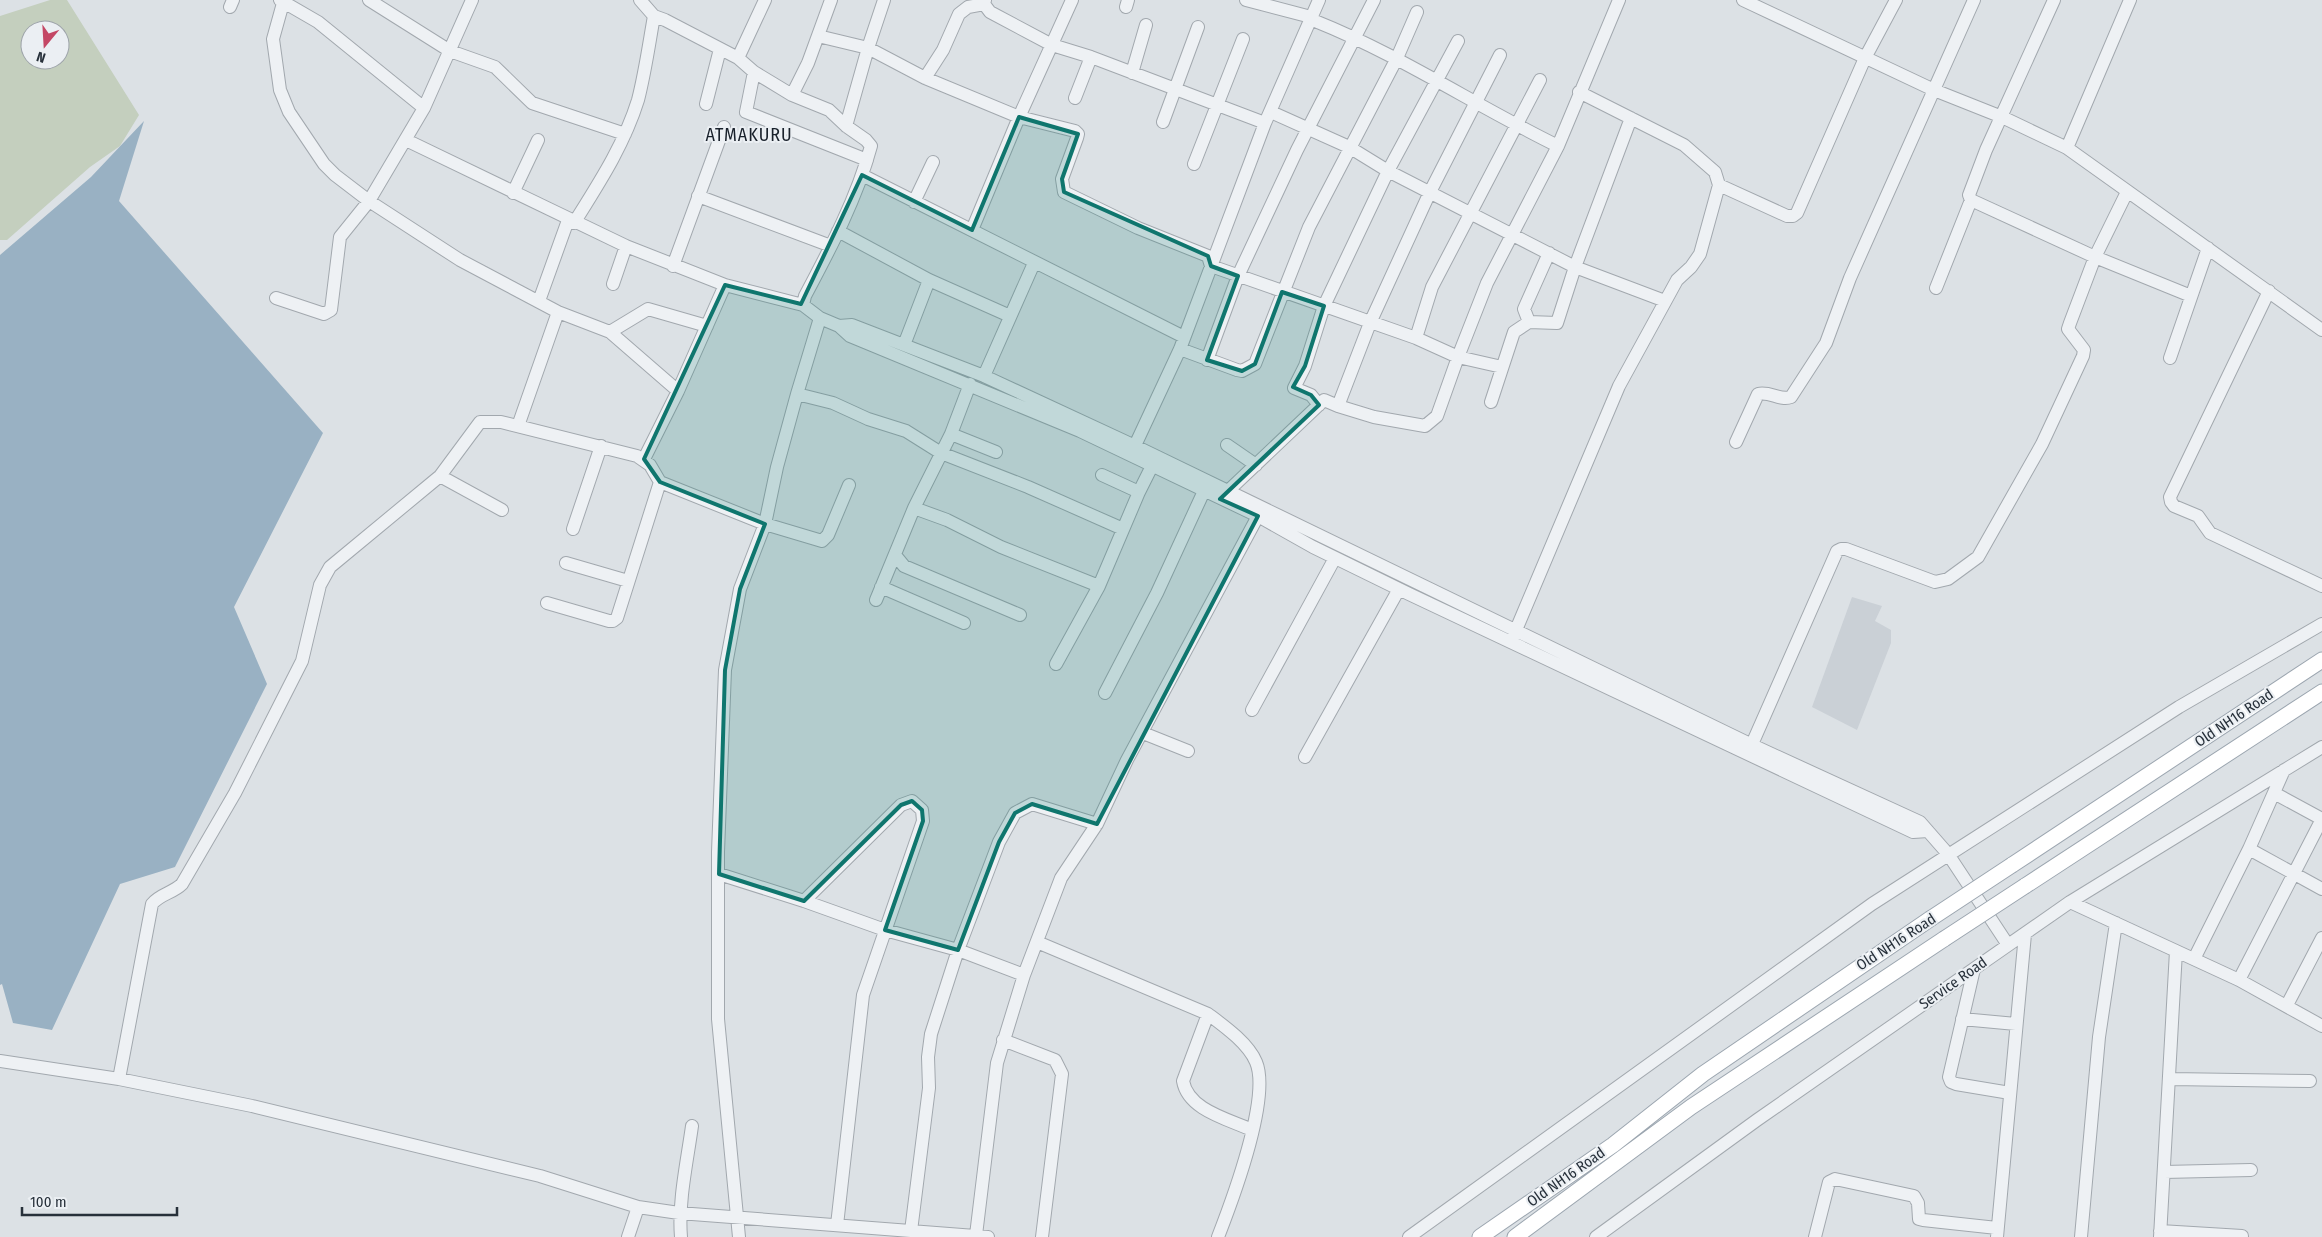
<svg xmlns="http://www.w3.org/2000/svg" width="2322" height="1237" viewBox="0 0 2322 1237" font-family="'Fira Sans Condensed',sans-serif">
<style>
.built{fill:#cad0d6}
.green{fill:#c4cfbe;fill-rule:evenodd}
.water{fill:#99b1c3}
.lines{fill:none;stroke-linecap:round;stroke-linejoin:round}
.minor-casing{stroke:#a2a8ae;stroke-width:14}
.major-casing{stroke:#9ca6b0;stroke-width:17}
.minor{stroke:#eef1f4;stroke-width:12}
.major{stroke:#fff;stroke-width:15}
.major-bridge-casing{stroke:#9ca6b0;stroke-width:17;stroke-linecap:butt}
.major-bridge{stroke:#fff;stroke-width:15}
.marked{fill:#0f766e;fill-opacity:0.2;stroke:#0f766e;stroke-width:4;stroke-linejoin:round}
.labels{text-anchor:middle;dominant-baseline:central;stroke-width:4;stroke-linejoin:round;paint-order:stroke}
.street-label{font-size:15px;fill:#27303a;stroke:#ebeff3}
.quarter-label{font-size:18px;letter-spacing:1px;fill:#19212b;stroke:#ebeff3}
</style>
<rect width="100%" height="100%" fill="#dce1e5"/>
<path class="built" d="M1852 597 1882 606 1875 621 1891 630V643L1857 730 1812 707Z"/>
<path class="green" d="M50 0H67L139 115 120 146 90 167 7 240H0V16ZM30 30H60V60H30Z"/>
<path class="water" d="M144 121 119 201 323 433 234 607 267 684 175 867 120 884 52 1030 13 1023 2 984 0 985V255L91 177Z"/>
<g class="lines">
<defs>
<path id="minor" d="M280 0 318 22 424 108
M369 0 450 51 495 67 532 103 625 134
M640 0 654 16 665 20 738 58 754 72 792 95 829 110 846 126 866 140 871 146C857 198 830 249 805 296L803 305
M985 0 984 4 990 12 1052 45 1091 57 1265 123
M1246 0 1311 17 1315 21C1400 55 1476 106 1558 146
M1743 0 1934 90 2002 117 2067 148 2322 330
M2054 0 1986 150 1969 195 1971 200 2095 257 2191 296
M283 3 273 39 280 90 289 112 324 164 335 175 369 201 460 260 558 312 610 332 678 391
M230 7 233 0
M1126 7 1128 0
M818 36 868 48 925 78 1019 117 1075 131 1078 134 1077 138 1062 179 1064 192 1138 228 1208 256 1211 266 1416 338 1458 357 1502 367
M738 58 765 0
M754 72 746 112 867 160
M1132 73 1146 25
M925 78 943 50 959 14 968 7 984 4
M792 95 808 63 831 0
M1075 98 1091 57
M706 104 720 49
M1271 112 1349 147 1388 171 1575 267 1665 301
M1163 122 1198 27
M846 126 868 48 884 0
M406 140 626 246 725 285 803 305 820 318 839 326 852 325 984 376 1135 446 1752 745 1920 822 1948 854 2008 945
M2067 148 2130 0
M1194 164 1243 39
M862 175 1184 337
M1719 185 1787 216H1793L1797 213 1865 58 1896 0
M513 193 538 140
M698 196 831 246
M914 202 933 162
M972 230 1019 117 1072 0
M838 231 929 280 1010 316
M673 266 724 127
M613 284 626 246
M1936 288 1971 200
M2269 291 2170 497 2171 502 2174 506 2198 516 2210 533 2322 586
M276 298 324 314 331 310 340 237 369 201 424 108 472 0
M539 301 567 223H574C599 183 624 145 638 100 645 73 649 44 654 16
M1529 322 1557 323 1575 267 1631 118
M839 326 850 336 1080 431 1258 516 1313 547 1409 594 1913 832 1928 831
M610 332 648 309 707 326
M1416 338 1432 287 1540 80
M904 345 929 280
M1180 349 1237 370 1242 371 1255 364 1309 227 1397 58 1417 12
M2170 358 2208 248
M1207 360 1238 276 1297 150 1374 0
M984 376 1034 263
M797 394 833 403 868 419 906 431 941 453 1028 487 1123 529
M1491 402 1514 332 1529 322 1524 309 1549 253
M1319 405 1311 395 1294 388 1305 366 1324 306 1388 171 1458 41
M1338 406 1374 417 1425 426 1437 416 1458 357 1487 283 1558 146 1619 0
M518 426 558 312
M951 434 996 452
M1736 442 1758 394C1770 391 1780 401 1791 397L1826 343 1850 278 1974 0
M1227 445 1256 465
M1132 452 1180 349 1265 123 1319 0
M644 459 678 391 725 285
M1102 475 1139 492
M440 476 502 510
M1228 491 1324 400 1338 406 1370 323 1430 192 1500 55
M914 508 947 520 1001 547 1099 586
M573 529 601 446
M895 555 904 566 1020 615
M566 563 628 581
M881 587 964 623
M876 600 914 508 951 434 970 384
M547 603 609 621H613L617 618 660 482
M1513 637 1619 386 1677 280 1691 267 1700 254 1719 185 1715 172 1684 145 1579 92
M1056 664 1099 586 1139 492 1152 466
M1105 693 1157 593 1204 491
M1252 710 1335 558
M1143 733 1188 751
M1749 751 1837 551 1841 549H1846L1935 582 1948 579 1978 557 2042 444 2083 356 2084 350 2068 329 2070 323 2095 257 2127 192
M1305 757 1399 589
M2274 793 2322 819
M2249 849 2322 889
M719 874 804 901 885 930 958 950 1024 975
M804 901 901 805 912 801 922 810 923 821 863 995 837 1225
M2070 902 2239 980 2322 1026
M1037 942 1208 1014C1224 1026 1248 1043 1256 1062 1271 1097 1232 1201 1218 1237
M2194 959 2249 849 2284 770
M1974 969 1949 1077 1951 1082 1956 1084 2010 1093
M2239 980 2322 819
M2287 1005 2322 938
M1208 1014 1183 1081C1188 1110 1228 1119 1252 1130
M1962 1019 2016 1024
M1003 1040 1055 1060 1062 1074 1042 1237
M0 1061 119 1079 252 1106 540 1176 638 1207 679 1213 988 1237
M119 1079 152 904C160 894 173 893 182 884L235 793 302 661 320 585 330 567 440 476 480 422H501L637 456 650 465 660 482 765 524 822 541 828 535 849 485
M2170 1079 2310 1081
M2164 1172 2251 1170
M911 1231 929 1088 928 1057 931 1034 958 950 999 842 1015 813 1032 804 1097 824
M2160 1231 2242 1236
M976 1235 997 1063 1024 975 1061 878 1097 824 1127 760 1258 516
M628 1237 638 1207
M681 1237C678 1202 687 1162 692 1126
M739 1237 718 1019V852L725 670 740 589 765 524 777 467 797 394 820 318
M1409 1237 1872 904 2179 707 2322 624
M1596 1237 1757 1120 2070 902 2322 747
M1815 1237 1829 1182 1835 1179 1914 1196 1918 1203 1919 1219 1923 1220 1997 1228
M1997 1237 2025 934
M2081 1237 2099 1037 2116 923
M2160 1237 2176 951"/>
<path id="major" d="M2012 865 2322 660
M2025 886 2322 692
M1480 1237 1613 1145 1703 1074 1930 919
M1515 1237 1691 1107 1944 939"/>
</defs>
<use href="#minor" class="minor-casing"/>
<use href="#major" class="major-casing"/>
<use href="#minor" class="minor"/>
<use href="#major" class="major"/>
<defs>
<path id="major-bridge" d="M1930 919 2012 865
M1944 939 2025 886"/>
</defs>
<use href="#major-bridge" class="major-bridge-casing"/>
<use href="#major-bridge" class="major-bridge"/>
</g>
<path class="marked" d="M1019 117 1078 134 1062 179 1064 192 1208 256 1211 266 1238 276 1207 360 1242 371 1255 364 1282 292 1324 306 1305 366 1293 387 1311 395 1319 405 1220 499 1258 516 1097 824 1032 804 1015 813 999 842 958 950 885 930 923 821 922 810 912 801 901 805 804 901 719 874 725 670 740 589 765 524 660 482 644 459 725 285 801 304 862 175 972 230Z"/>
<g class="labels">
<g class="street-label">
<text transform="translate(2234 718) rotate(-34)">Old NH16 Road</text>
<text transform="translate(1896 942) rotate(-33)">Old NH16 Road</text>
<text transform="translate(1953 983) rotate(-35)">Service Road</text>
<text transform="translate(1566 1177) rotate(-35)">Old NH16 Road</text>
</g>
<g class="quarter-label">
<text x="749" y="135">ATMAKURU</text>
</g>
</g>
<g transform="translate(45 45) rotate(198)"><circle r="24" fill="#ebeff3" stroke="#9da3a9"/>
<path d="M0-4L9 19L0 12L-9 19Z" fill="#c44765"/>
<text y="-8" font-size="14" font-weight="bold" text-anchor="middle" fill="#27303a">N</text>
</g>
<path d="M22 1207v8h155v-8" fill="none" stroke="#27303a" stroke-width="2.5"/>
<text x="30" y="1207" font-size="15" fill="#27303a" stroke="#ebeff3" stroke-width="4" paint-order="stroke">100 m</text>
</svg>
